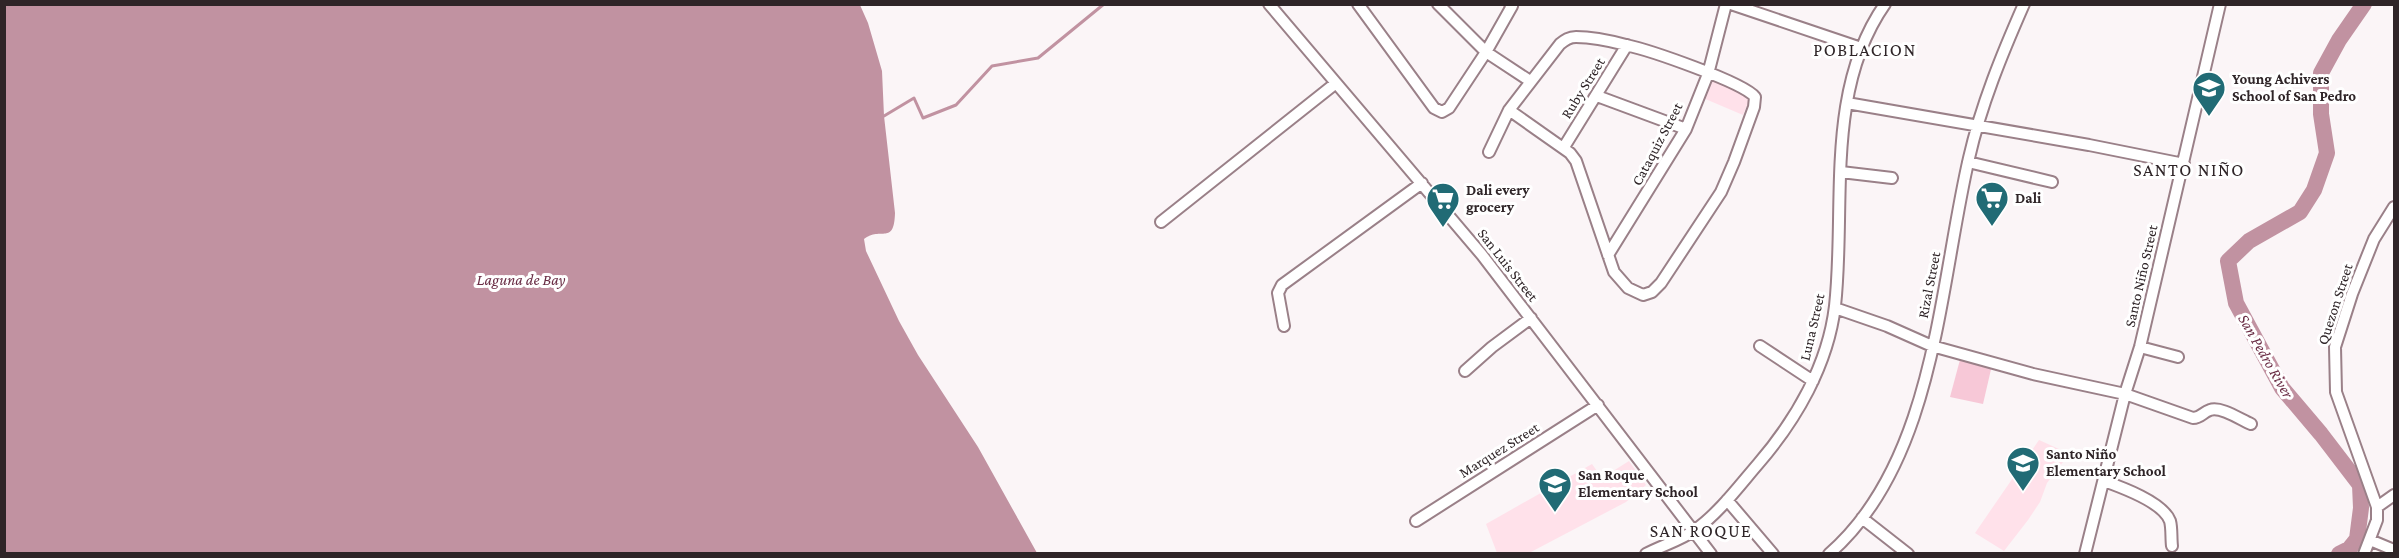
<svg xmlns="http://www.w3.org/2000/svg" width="2399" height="558" viewBox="0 0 2399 558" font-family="'Crimson Pro',serif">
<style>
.built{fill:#ffe1ea}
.green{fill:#f7c8d7}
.water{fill:#c192a1}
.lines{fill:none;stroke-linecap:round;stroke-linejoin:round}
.stream{stroke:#c192a1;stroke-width:3}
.river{stroke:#c192a1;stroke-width:16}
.minor-casing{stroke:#9a8088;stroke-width:14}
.minor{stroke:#fff;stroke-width:10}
.labels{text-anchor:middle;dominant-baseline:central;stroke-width:6;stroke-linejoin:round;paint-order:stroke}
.poi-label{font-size:15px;font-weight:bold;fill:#2f2528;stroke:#fff;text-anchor:start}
.street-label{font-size:15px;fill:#2f2528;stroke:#fff}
.water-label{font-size:16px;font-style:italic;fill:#6a2d45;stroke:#fff}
.quarter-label{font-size:18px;letter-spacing:1.5px;fill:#2f2528;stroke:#fff}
</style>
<rect width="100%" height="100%" fill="#fbf5f7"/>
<path class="built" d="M1712 78 1751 96 1743 115 1703 98Z
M2039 440 2059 449 2054 459 2063 462 2047 483 2040 502 2028 520 2004 551 1975 533Z
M1629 461 1646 485 1626 502 1529 553H1497L1486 524 1592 464 1602 478Z"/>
<path class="green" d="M1961 356 1992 365 1983 404 1950 397Z"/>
<path class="water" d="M4 5H860L868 23 882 71 884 116 895 213C894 246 881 226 864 239L866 251 899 321 918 355 978 447 1037 553H5Z"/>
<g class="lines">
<path class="stream" d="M884 116 914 98 923 118 956 105 992 66 1038 58 1104 4"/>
<path class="river" d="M2339 554 2349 549 2357 539 2361 508 2360 485 2321 434 2282 388 2236 303 2228 261 2249 241 2300 212 2314 190 2327 153 2321 114V73L2339 40 2364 4"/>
<defs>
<path id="minor" d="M1269 4 1482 255 1711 554
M1358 4 1434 108 1442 112 1449 108 1486 52 1512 6 1510 4
M1438 4 1486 52 1530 81
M1731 4 1861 48
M1597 96 1686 129
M1847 103 2089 145 2184 164
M1564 147 1627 45
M1489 152 1509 110 1560 44C1565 40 1569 37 1576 37 1592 37 1611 41 1626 45 1649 50 1743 82 1755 97L1754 107 1734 162 1721 192 1661 283 1652 292 1643 295 1628 288 1614 272 1576 161 1570 153 1509 110
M1968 162 2052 182
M1841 172 1892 178
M1161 222 1336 83
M1608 255 1686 129 1708 74 1726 4
M1835 308 1887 326 1932 346 2033 374 2125 394 2193 418C2201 418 2203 412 2210 410 2221 406 2241 420 2251 424
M1284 326 1278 293 1282 285 1422 183
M1760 346 1813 381
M2140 347 2178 357
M1465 371 1492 347 1531 318
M2104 481C2121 487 2163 502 2170 521 2172 528 2171 538 2172 546
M1727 500 1773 554
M2377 507 2394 495
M1862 518 1908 554
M1416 521 1598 405
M2370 540 2394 550
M1646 554C1661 546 1681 540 1695 530 1719 513 1739 486 1758 464 1796 420 1828 365 1835 306 1846 207 1824 91 1885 4
M1829 554C1935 462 1939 287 1969 158 1981 105 2002 54 2024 4
M2085 554 2125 394 2140 347 2220 4
M2364 554 2377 520V507L2336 392 2335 347 2352 294 2374 239 2394 207"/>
</defs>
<use href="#minor" class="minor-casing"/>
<use href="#minor" class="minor"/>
</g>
<defs>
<symbol id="school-pin" viewBox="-11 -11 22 30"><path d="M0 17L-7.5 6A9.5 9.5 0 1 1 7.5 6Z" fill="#216b75" stroke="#fff"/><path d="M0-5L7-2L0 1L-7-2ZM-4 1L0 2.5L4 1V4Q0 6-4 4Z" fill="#fff"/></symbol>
<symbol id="supermarket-pin" viewBox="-11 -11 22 30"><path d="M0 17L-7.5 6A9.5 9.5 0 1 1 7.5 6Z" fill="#216b75" stroke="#fff"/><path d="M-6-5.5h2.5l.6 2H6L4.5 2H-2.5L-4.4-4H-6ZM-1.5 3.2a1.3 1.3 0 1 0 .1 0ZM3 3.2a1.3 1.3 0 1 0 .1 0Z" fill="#fff"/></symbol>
</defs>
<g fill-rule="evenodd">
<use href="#school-pin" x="2190" y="69" width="38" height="52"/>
<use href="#supermarket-pin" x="1973" y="179" width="38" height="52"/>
<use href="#supermarket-pin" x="1424" y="180" width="38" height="52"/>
<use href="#school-pin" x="2004" y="444" width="38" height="52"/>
<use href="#school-pin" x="1536" y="465" width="38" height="52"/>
</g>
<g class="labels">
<g class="poi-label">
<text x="2232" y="79">Young Achivers<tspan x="2232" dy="17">School of San Pedro</tspan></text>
<text x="1466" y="190">Dali every<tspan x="1466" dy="17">grocery</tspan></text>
<text x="2015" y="198">Dali</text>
<text x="2046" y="454">Santo Niño<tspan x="2046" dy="17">Elementary School</tspan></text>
<text x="1578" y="475">San Roque<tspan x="1578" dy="17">Elementary School</tspan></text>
</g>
<g class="street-label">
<text transform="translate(1583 88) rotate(-58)">Ruby Street</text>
<text transform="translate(1657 144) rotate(-62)">Cataquiz Street</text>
<text transform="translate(1508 265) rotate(52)">San Luis Street</text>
<text transform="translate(2141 276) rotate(-77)">Santo Niño Street</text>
<text transform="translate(1929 285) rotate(-79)">Rizal Street</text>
<text transform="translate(2335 304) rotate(-72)">Quezon Street</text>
<text transform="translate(1812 327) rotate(-77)">Luna Street</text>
<text transform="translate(1499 450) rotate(-32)">Marquez Street</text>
</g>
<g class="water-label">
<text x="521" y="279">Laguna de Bay</text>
<text transform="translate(2266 356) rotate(60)">San Pedro River</text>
</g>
<g class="quarter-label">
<text x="1865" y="50">POBLACION</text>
<text x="2189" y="170">SANTO NIÑO</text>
<text x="1701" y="531">SAN ROQUE</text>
</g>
</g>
<rect width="2399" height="558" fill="none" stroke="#2f2528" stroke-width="12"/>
</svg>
